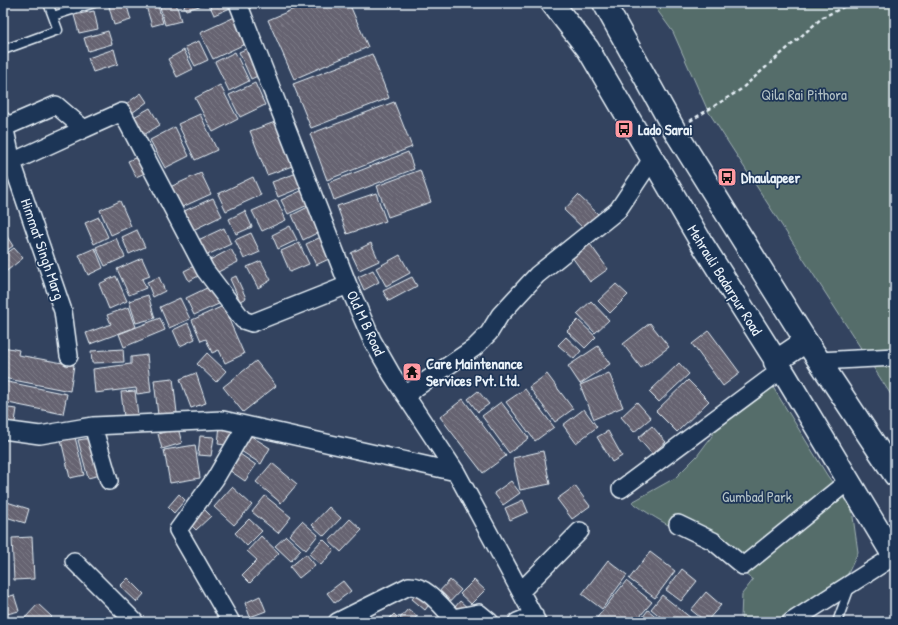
<svg xmlns="http://www.w3.org/2000/svg" width="898" height="625" viewBox="0 0 898 625" font-family="'Patrick Hand',sans-serif">
<style>
.green{fill:#546d6a;stroke:#9eafb1}
.building{fill:url(#building-back-hatch);stroke:#e8f1f8}
.lines{fill:none;stroke-linecap:round;stroke-linejoin:round}
.lane-casing{stroke:#e8f1f8;stroke-width:11}
.street-casing{stroke:#e8f1f8;stroke-width:20}
.primary-casing{stroke:#e8f1f8;stroke-width:25}
.path{stroke:#e8f1f8;stroke-width:2.5;stroke-dasharray:4 3;stroke-linecap:butt}
.lane{stroke:#1d3557;stroke-width:8}
.street{stroke:#1d3557;stroke-width:17}
.primary{stroke:#1d3557;stroke-width:22}
.labels{text-anchor:middle;dominant-baseline:central;stroke-width:3.5;stroke-linejoin:round;paint-order:stroke}
.park-label{font-size:15px;fill:#b4c3c6;stroke:#1d3557}
.poi-label{font-size:15px;font-weight:bold;fill:#e8f1f8;stroke:#1d3557;text-anchor:start}
.street-label{font-size:15px;fill:#e8f1f8;stroke:#1d3557}
</style>
<defs>
<pattern id="building-back-hatch" width="6" height="6" patternUnits="userSpaceOnUse"><rect width="6" height="6" fill="#666371"/><path d="M-1 5l2 2M0 0l6 6M5-1l2 2" fill="none" stroke="#7c7a86"/></pattern>
</defs>
<rect width="100%" height="100%" fill="#33435f"/>
<filter id="ink" filterUnits="userSpaceOnUse"><feTurbulence type="fractalNoise" baseFrequency=".025" numOctaves="2"/><feDisplacementMap in="SourceGraphic" scale="8" xChannelSelector="R" yChannelSelector="G"/><feConvolveMatrix kernelMatrix="1 2 1 2 8 2 1 2 1" color-interpolation-filters="sRGB"/></filter>
<g filter="url(#ink)">
<path class="green" d="M652 3H895V401L708 111 673 32Z
M771 384 827 475 852 510 858 552 844 582 782 622H745L741 618 742 594 753 580C734 566 716 552 695 540 674 528 652 517 632 502L675 478 697 456 712 436 720 419Z"/>
<path class="building" d="M60 3H79V4L62 9Z
M108 3H126L131 20 114 25Z
M145 3H157L163 23 152 26Z
M159 3H176L181 21 165 25Z
M183 3H206V4L186 10Z
M234 3 235 6 214 15 209 4Z
M308 3H349L368 47 294 79 268 20Z
M94 11 98 29 79 33 74 15Z
M237 16 249 42 213 59 200 33Z
M108 31 112 44 88 51 84 38Z
M199 41 208 60 195 66 185 47Z
M250 47 262 74 251 79 239 52Z
M114 49 118 64 93 72 88 58Z
M184 50 193 69 177 77 168 59Z
M235 52 249 81 229 91 215 62Z
M372 54 389 98 311 128 293 84Z
M255 83 265 105 240 117 229 95Z
M220 85 238 119 213 132 195 98Z
M141 93 147 102 132 113 126 104Z
M394 102 412 147 327 180 310 134Z
M150 108 160 125 142 136 132 118Z
M200 114 217 150 195 160 178 124Z
M278 121 295 165 267 175 250 131Z
M175 127 189 156 165 168 150 140Z
M408 152 414 169 334 200 328 183Z
M142 155 149 171 136 177 128 161Z
M420 170 431 202 388 217 377 186Z
M201 173 211 194 180 208 170 187Z
M297 173 303 187 278 197 272 182Z
M253 177 261 195 226 211 218 194Z
M303 190 310 204 288 214 281 200Z
M376 193 386 221 347 234 337 206Z
M578 195 598 214 584 229 564 210Z
M213 198 222 216 191 231 182 212Z
M277 200 286 220 262 231 252 211Z
M120 201 131 226 111 235 100 210Z
M308 207 319 232 303 240 292 215Z
M245 211 252 227 236 234 229 219Z
M99 217 108 237 94 244 85 223Z
M290 226 297 240 278 249 272 235Z
M224 228 231 244 203 257 196 241Z
M137 230 145 247 129 254 122 237Z
M251 233 260 252 244 259 235 240Z
M6 235 13 246 3 253V237Z
M321 237 331 258 316 265 306 244Z
M116 238 125 257 105 266 96 247Z
M299 243 309 264 290 272 281 251Z
M371 243 379 261 359 270 351 253Z
M590 244 608 269 590 282 572 257Z
M14 248 23 258 3 274V256Z
M95 248 103 268 88 275 79 255Z
M231 249 238 262 212 275 206 262Z
M400 255 410 273 386 286 376 268Z
M142 258 150 276 142 279 146 288 129 295 117 269Z
M261 261 271 280 258 288 247 267Z
M196 265 202 274 189 281 184 271Z
M373 270 379 282 364 290 358 277Z
M116 276 127 301 109 309 99 284Z
M236 276 246 298 240 301 230 279Z
M159 277 165 291 153 297 147 282Z
M412 277 417 286 389 301 383 291Z
M616 284 628 295 610 313 598 301Z
M213 285 221 303 194 315 186 298Z
M148 295 155 318 136 323 129 301Z
M180 298 190 319 169 328 160 307Z
M591 301 609 320 595 333 577 314Z
M223 306 244 354 225 363 219 350 212 353 206 339 201 341 192 320Z
M129 307 136 327 90 344 86 333 111 324 107 315Z
M160 318 165 330 124 347 119 334Z
M578 320 596 337 585 348 567 331Z
M188 323 195 339 180 346 173 330Z
M650 323 669 347 641 368 623 344Z
M709 331 740 373 723 386 692 344Z
M566 337 581 351 574 359 558 345Z
M598 346 610 364 580 384 568 366Z
M3 347 19 350 18 355 74 365 70 391 3 378Z
M123 349 124 362 92 363 91 351Z
M207 353 226 371 216 382 197 364Z
M147 355 151 392 137 394 136 388 95 393 93 369 131 364V357Z
M256 361 276 386 243 412 223 387Z
M679 363 689 374 659 402 649 392Z
M196 373 206 403 191 408 180 379Z
M609 373 623 407 594 419 580 385Z
M547 374 573 409 555 422 529 387Z
M173 378 177 413 158 415 154 380Z
M688 380 709 401 677 432 656 411Z
M3 381 67 394 63 414 3 402Z
M525 389 554 427 535 441 506 402Z
M135 391 138 415 124 417 121 392Z
M478 391 489 404 478 412 468 399Z
M463 399 506 456 483 473 440 417Z
M501 402 529 438 509 453 482 416Z
M637 402 651 418 634 432 621 417Z
M3 408H6L3 425Z
M8 408 17 409 14 428 4 426Z
M584 409 597 427 576 443 563 425Z
M220 425 234 427 232 446 218 444Z
M652 426 666 442 652 454 638 438Z
M178 428 182 443 162 449 158 434Z
M608 431 622 456 612 462 597 437Z
M200 436 214 437 211 456 198 455Z
M251 436 270 448 261 464 241 451Z
M75 437 84 475 70 478 61 440Z
M91 438 100 475 88 478 78 440Z
M195 445 200 478 170 483 164 450Z
M543 451 550 484 520 490 513 458Z
M237 452 256 465 245 481 226 468Z
M272 463 297 484 281 503 256 482Z
M511 481 520 493 503 505 494 493Z
M575 486 590 506 572 519 557 499Z
M232 487 252 505 234 525 214 507Z
M179 494 185 500 174 513 168 507Z
M265 496 291 517 278 533 252 512Z
M523 500 528 512 510 520 505 508Z
M7 502 29 509 25 523 3 516Z
M329 507 341 518 324 536 312 525Z
M203 508 211 516 196 530 188 522Z
M249 519 262 531 247 546 235 533Z
M350 519 362 530 341 552 329 541Z
M302 521 318 535 306 550 289 535Z
M261 536 279 553 250 583 242 575 257 560 247 551Z
M286 536 301 550 291 561 275 546Z
M32 537 34 579 14 580 12 538Z
M323 539 334 550 321 565 309 554Z
M650 552 675 571 655 598 629 579Z
M306 554 315 565 299 578 290 567Z
M608 560 627 575 602 609 582 594Z
M682 569 697 581 681 601 666 590Z
M128 578 144 594 137 602 120 586Z
M450 580 461 590 445 607 434 597Z
M474 580 485 590 471 604 460 594Z
M343 581 351 591 335 603 327 593Z
M626 581 652 602 635 622H599L596 619Z
M419 590 432 601 425 610 412 599Z
M706 592 721 605 706 622 691 610Z
M14 595 19 611 3 615V598Z
M662 595 696 622H667L651 609Z
M260 596 266 611 250 617 245 603Z
M460 601 468 608 461 613 455 607Z
M38 604 52 617 47 622H30L25 618Z
M408 609 417 616 412 622H405L400 618Z
M648 610 663 622H639Z
M394 614 402 622H392L389 619Z"/>
<g class="lines">
<defs>
<path id="lane" d="M53 16 94 3
M3 50 58 30 48 3
M837 622 850 587"/>
<path id="street" d="M238 3 348 285 372 340 392 375 456 472 537 622
M3 121 12 162 63 311 69 356
M5 127 56 105 84 129 122 112 205 270 243 320 252 323 348 285
M12 162 84 129
M819 361 895 357
M405 395 474 348 489 333 500 315 537 275 618 210 652 159
M93 426 109 481
M3 430 40 435 93 426 223 420 456 472
M621 489 781 370
M678 524 713 541 743 566 847 482
M74 561 135 622
M521 591 580 531
M231 622 178 530 215 479 246 426
M337 622 409 586C426 585 442 607 453 618L479 613 490 622
M517 622 534 615
M791 622 894 556"/>
<path id="primary" d="M552 3 588 49 701 242 785 375 895 558
M604 3 675 131 806 341 895 475
M775 362 806 341"/>
</defs>
<use href="#lane" class="lane-casing"/>
<use href="#street" class="street-casing"/>
<use href="#primary" class="primary-casing"/>
<path class="path" d="M690 121 740 90 823 17 852 3"/>
<use href="#lane" class="lane"/>
<use href="#street" class="street"/>
<use href="#primary" class="primary"/>
</g>
</g>
<defs>
<symbol id="bus-square" viewBox="-11 -11 22 22"><rect x="-9" y="-9" width="18" height="18" rx="4" fill="#ff9aa2" stroke="#1d3557"/><path d="M-5-6H5V4H4V6H2V4H-2V6H-4V4H-5ZM-3.5-4V0h7V-4ZM-3.5 1.2v1.5H-2V1.2ZM2 1.2v1.5H3.5V1.2Z" fill="#111"/></symbol>
<symbol id="temple-square" viewBox="-11 -11 22 22"><rect x="-9" y="-9" width="18" height="18" rx="4" fill="#ff9aa2" stroke="#1d3557"/><path d="M0-6L5-2H3V0L6.5 2.5H4V6H1.5V3h-3V6H-4V2.5H-6.5L-3 0V-2H-5Z" fill="#111"/></symbol>
</defs>
<g fill-rule="evenodd">
<use href="#bus-square" x="613" y="118" width="22" height="22"/>
<use href="#bus-square" x="716" y="166" width="22" height="22"/>
<use href="#temple-square" x="401" y="361" width="22" height="22"/>
</g>
<g class="labels">
<g class="park-label">
<text x="804" y="94">Qila Rai Pithora</text>
<text x="757" y="496">Gumbad Park</text>
</g>
<g class="poi-label">
<text x="638" y="129">Lado Sarai</text>
<text x="741" y="177">Dhaulapeer</text>
<text x="426" y="363">Care Maintenance<tspan x="426" dy="17">Services Pvt. Ltd.</tspan></text>
</g>
<g class="street-label">
<text transform="translate(43 249) rotate(71)">Himmat Singh Marg</text>
<text transform="translate(725 280) rotate(58)">Mehrauli Badarpur Road</text>
<text transform="translate(366 323) rotate(65)">Old M B Road</text>
</g>
</g>
<rect width="898" height="625" fill="none" stroke="#1d3557" stroke-width="16"/>
<rect x="8" y="8" width="882" height="609" fill="none" stroke="#e8f1f8" stroke-width="1.5" filter="url(#ink)"/>
</svg>
